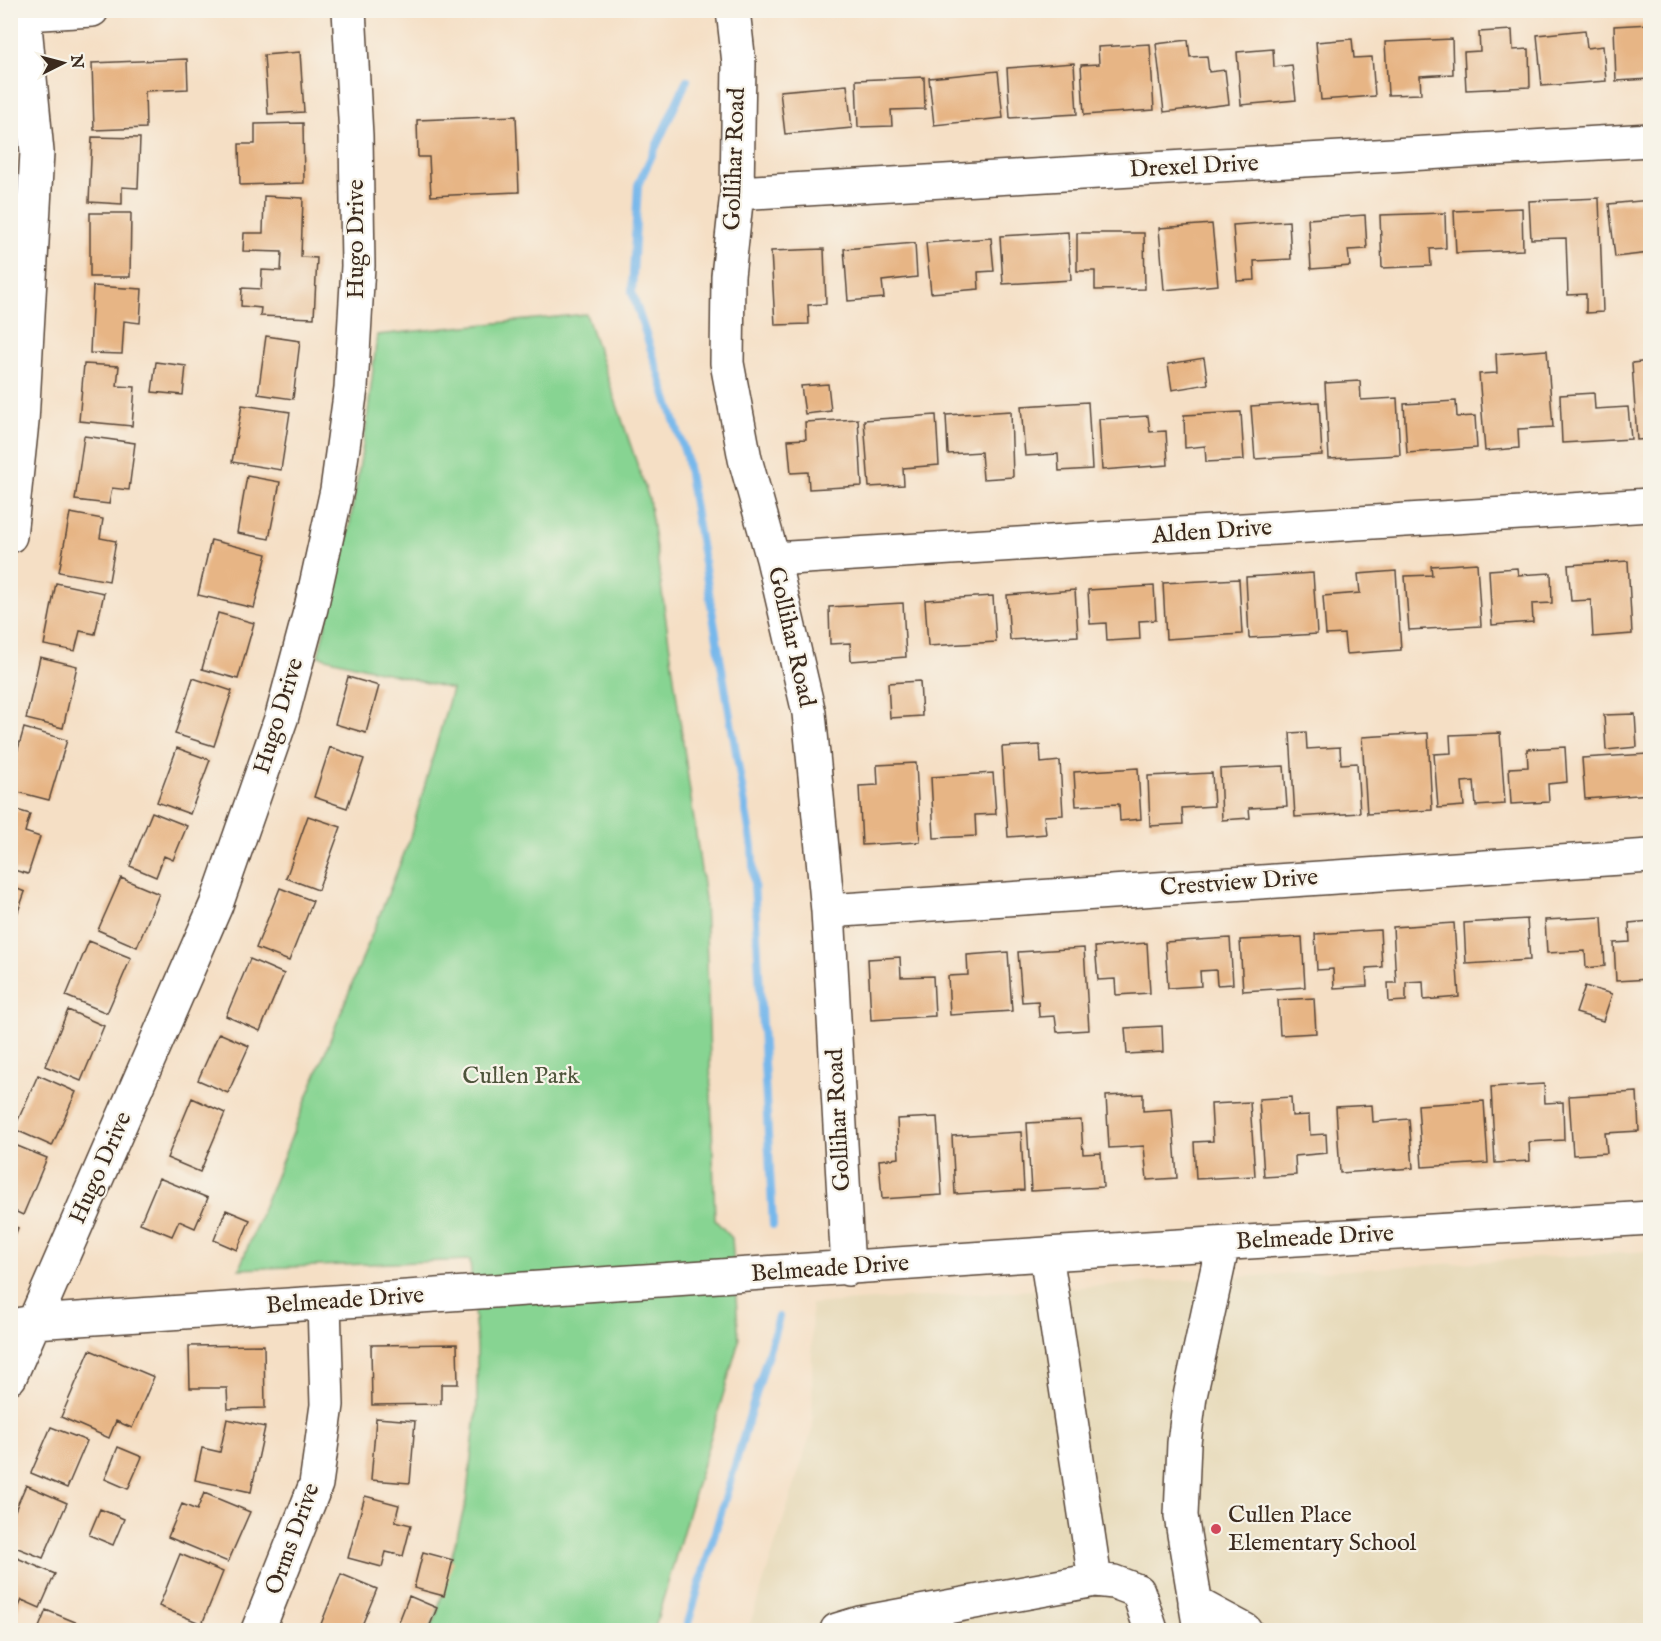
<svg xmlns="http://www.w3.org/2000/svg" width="1661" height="1641" viewBox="0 0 1661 1641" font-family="'IM FELL English',serif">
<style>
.built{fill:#e7daba}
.green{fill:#87d492;stroke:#617f58;stroke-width:1.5}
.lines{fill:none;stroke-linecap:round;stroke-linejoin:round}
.stream{stroke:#77b8eb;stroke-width:8}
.building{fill:#e7b585}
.minor-casing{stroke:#574537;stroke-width:36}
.major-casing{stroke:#574537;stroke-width:36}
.minor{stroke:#fff;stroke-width:33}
.major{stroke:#fff;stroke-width:33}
.poi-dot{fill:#d1495b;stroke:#f7f3e8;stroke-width:2}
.labels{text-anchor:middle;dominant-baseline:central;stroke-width:4.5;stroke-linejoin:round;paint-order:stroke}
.street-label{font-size:24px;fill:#3b2a1e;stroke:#f7f3e8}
.park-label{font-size:24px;fill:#4e543b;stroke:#f7f3e8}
.poi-label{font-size:24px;fill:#3b2a1e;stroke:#f7f3e8;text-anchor:start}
</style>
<rect width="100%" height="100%" fill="#f7f3e8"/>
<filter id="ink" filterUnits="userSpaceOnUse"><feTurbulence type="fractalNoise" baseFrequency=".0167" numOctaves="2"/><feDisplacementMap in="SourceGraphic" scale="12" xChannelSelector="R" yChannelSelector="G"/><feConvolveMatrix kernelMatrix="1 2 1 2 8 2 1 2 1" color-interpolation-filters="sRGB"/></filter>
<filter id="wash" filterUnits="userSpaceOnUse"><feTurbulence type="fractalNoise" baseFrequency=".008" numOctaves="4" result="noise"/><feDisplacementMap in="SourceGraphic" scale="24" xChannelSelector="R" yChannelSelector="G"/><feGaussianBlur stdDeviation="1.35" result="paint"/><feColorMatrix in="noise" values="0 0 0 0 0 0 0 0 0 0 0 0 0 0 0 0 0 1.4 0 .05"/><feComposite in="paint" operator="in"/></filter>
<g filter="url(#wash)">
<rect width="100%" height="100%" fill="#f5dfc5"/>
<path class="built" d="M1650 1251V1630H748L813 1427 811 1304Z"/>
<path class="green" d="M586 314 649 499 705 899 715 1220 732 1238 739 1341 654 1630H430L436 1617 466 1501 477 1407V1347L470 1260 239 1269 409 841 452 689 318 656 349 529 367 421 377 335Z"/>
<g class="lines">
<path class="stream" d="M687 80 638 185 632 292 686 456 752 847 773 1225
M686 1630 779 1317"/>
</g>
<g id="blocks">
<path class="building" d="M1650 24V79L1616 81 1614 26Z
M1512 30 1513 50 1529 49 1530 87 1466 90 1464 52 1480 51 1479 32Z
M1585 30 1587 48 1603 46 1606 81 1542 86 1537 35Z
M1352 39 1354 58 1372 57 1375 96 1321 100 1316 42Z
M1452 39 1453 74 1420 76 1421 94 1388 95 1385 42Z
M1188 40 1190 57 1207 56 1209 72 1225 70 1229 104 1164 112 1156 44Z
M1150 44 1154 110 1084 115 1081 65 1099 64 1098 47Z
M1273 49 1274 67 1292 65 1296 100 1241 105 1237 52Z
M300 52 304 112 268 114 264 55Z
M187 59 188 89 145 91 146 128 94 130 92 63Z
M1074 63 1077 114 1010 118 1007 68Z
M998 71 1003 118 934 125 929 78Z
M924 77 925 109 891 110 892 126 858 127 856 80Z
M847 85 852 128 785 134 780 91Z
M516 116 519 192 431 196 429 157H418L417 120Z
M303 123 304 183 240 185 239 144H255V124Z
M92 137 140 138 138 188 122 187V204L89 202Z
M264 196 303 198 301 257 317 258 314 318 260 316 261 308 241 306 242 288 261 289 262 270 281 271 282 252 243 251 244 233H263Z
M1599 198 1603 312 1586 313V294L1568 295 1566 238 1531 239 1529 201Z
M1650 200V253L1615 257 1609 204Z
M1522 208 1523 250 1456 253 1454 211Z
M90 213H131L130 277H90Z
M1445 213 1446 248 1430 249 1431 266 1382 268 1380 215Z
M1365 215 1367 249 1348 250 1350 266 1311 269 1308 219Z
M1289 221 1291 259 1254 261 1255 280 1237 281 1233 225Z
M1212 224 1218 285 1164 290 1159 228Z
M1068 232 1071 280 1003 284 1000 236Z
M1077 233H1144L1145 289 1095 290V271H1077Z
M991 238 994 271 978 272 979 289 931 293 926 243Z
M915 243 917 277 882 281 884 298 848 301 844 249Z
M824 249 826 304 808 305 809 324 775 325 771 251Z
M93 286 142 289 140 323 124 321 122 354 90 353Z
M266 336 300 341 293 399 258 394Z
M1547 350 1553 427 1518 429 1519 448 1485 451 1479 374 1497 373 1496 354Z
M1204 358 1208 384 1172 390 1168 364Z
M1650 361V439L1637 440 1632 363Z
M156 362 186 366 183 395 152 392Z
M84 364 119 366 117 386 135 387 132 426 79 421Z
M1360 381 1361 400 1397 398 1400 455 1329 459 1325 383Z
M828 384 831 411 805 414 801 386Z
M1594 393 1595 409 1628 407 1631 439 1562 443 1560 395Z
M1456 401 1457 417 1475 416 1477 448 1407 453 1404 404Z
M1088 402 1092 469 1059 471 1058 454 1025 456 1021 406Z
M1319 402 1322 455 1255 459 1251 406Z
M242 405 290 412 281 470 232 462Z
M1011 411 1013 477 983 479 981 452 948 454 946 415Z
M1241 412 1244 460 1206 462 1205 446 1185 448 1184 415Z
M936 415 939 465 903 468 904 485 869 487 864 420Z
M1148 416 1150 432 1166 431 1168 465 1102 470 1099 419Z
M858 419 862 486 809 489 808 472 791 473 788 440 806 439 805 422Z
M84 436 135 443 129 490 112 488 109 504 75 500Z
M247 476 280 482 269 539 237 533Z
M70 513 103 519 100 538 116 541 109 581 59 572Z
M211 540 267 554 254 608 198 595Z
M1628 561 1632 634 1593 637 1591 600 1571 601 1568 565Z
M1477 563 1481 626 1409 630 1405 576 1432 575 1431 566Z
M1517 568 1518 575 1551 573 1552 603 1532 604 1533 622 1492 625 1489 570Z
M1396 571 1401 650 1346 654 1344 634 1326 635 1323 596 1360 593 1358 574Z
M1313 573 1317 634 1249 638 1246 577Z
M1239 579 1242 634 1166 639 1163 583Z
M56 583 104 593 95 634 80 631 75 651 44 645Z
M1154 586 1156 620 1139 621 1140 639 1107 641 1106 623 1090 624 1088 590Z
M1075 590 1078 636 1010 640 1007 595Z
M993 596 996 642 928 646 925 600Z
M903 603 906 657 851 661 850 643 830 644 829 607Z
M218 613 254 623 238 679 202 669Z
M40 657 77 666 63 728 26 719Z
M348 677 379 686 366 733 335 724Z
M193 678 232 691 214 746 175 734Z
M920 681 922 716 890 718 888 683Z
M1635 714 1637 747 1606 750 1604 715Z
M24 728 67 740 49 800 10 790V777Z
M1306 732 1307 749 1340 747 1341 764 1357 763 1360 813 1295 817 1290 733Z
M1428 733 1432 810 1367 814 1362 737Z
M1500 733 1505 804 1476 806 1474 781 1462 782 1464 806 1438 808 1434 754 1451 753 1450 735Z
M1040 745 1041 763 1060 761 1063 815 1044 816 1046 834 1008 837 1002 747Z
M330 747 364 759 347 808 314 797Z
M1565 747 1567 782 1548 784 1549 802 1511 804 1509 768 1528 767 1527 749Z
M177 748 210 760 190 814 157 802Z
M1648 754 1650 794 1585 799 1582 758Z
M916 763 920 842 862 845 859 786 878 785 877 765Z
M1284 766 1287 806 1249 808 1250 818 1222 820 1220 769Z
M1138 768 1141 819 1120 821 1119 804 1076 806 1074 772Z
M993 773 996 814 975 815 976 836 934 838 931 777Z
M1212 773 1214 806 1182 808 1183 824 1150 826 1148 776Z
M10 808 30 814 25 832 40 837 28 874 10 869Z
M152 812 187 826 173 860 164 856 156 877 130 866Z
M308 816 341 827 318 890 286 878Z
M121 878 159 894 137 947 98 930Z
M10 886 25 892 11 931H10Z
M280 888 313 901 289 961 256 948Z
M1602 917 1605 966 1586 968 1585 951 1547 953 1545 920Z
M1527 919 1530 960 1466 964 1464 923Z
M1650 921V979L1616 981 1614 943 1630 942 1629 923Z
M1454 923 1459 997 1424 1000 1423 981 1406 982V1001L1389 1002 1388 983H1396L1393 927Z
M1380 930 1382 967 1366 968 1367 986 1334 988 1333 969 1317 970 1315 934Z
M1302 937 1305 987 1243 991 1240 940Z
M1230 938 1233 984 1217 985 1216 970 1200 971 1201 986 1168 988 1165 942Z
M89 941 131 958 107 1013 66 996Z
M1147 943 1150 993 1116 995 1115 979 1098 980 1095 947Z
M1084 948 1089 1030 1057 1032 1055 1016 1039 1017 1038 1001 1022 1002 1018 952Z
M1008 952 1012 1011 950 1015 948 976 968 975 967 955Z
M900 957 901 977 933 976 935 1016 871 1020 868 959Z
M250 959 284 974 260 1031 226 1016Z
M1585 986 1612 994 1603 1021 1576 1013Z
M1314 998 1316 1033 1280 1035 1278 1000Z
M68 1010 104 1026 81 1081 45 1066Z
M1162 1026 1163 1052 1127 1054 1125 1028Z
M219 1033 249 1046 228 1093 198 1080Z
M38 1075 76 1092 52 1146 14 1129Z
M1544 1084 1545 1103 1563 1102 1564 1140 1529 1142 1530 1161 1495 1163 1491 1087Z
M1637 1092 1639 1131 1605 1133 1607 1153 1573 1155 1569 1096Z
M1143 1094V1111L1172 1109 1177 1178 1147 1180 1144 1146 1109 1148 1106 1096Z
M1291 1097 1292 1116 1309 1115 1310 1135 1326 1134 1327 1153 1295 1156 1296 1175 1264 1177 1259 1099Z
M192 1098 225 1113 200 1172 167 1158Z
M1484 1101 1488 1163 1422 1167 1418 1105Z
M1250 1102 1255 1176 1196 1179 1194 1142 1213 1141 1211 1104Z
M1372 1105 1373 1122 1409 1119 1413 1168 1340 1173 1336 1107Z
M937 1117 942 1195 882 1199 879 1160 899 1158 897 1119Z
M1081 1120 1083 1154 1101 1153 1103 1187 1031 1191 1027 1123Z
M1021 1132 1024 1190 955 1194 952 1136Z
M10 1143 47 1158 23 1215 10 1209Z
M159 1178 208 1198 195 1228 179 1221 172 1236 140 1223Z
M226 1210 250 1220 237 1250 214 1240Z
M10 1225 18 1228 11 1245H10Z
M457 1344 458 1384H441V1404L372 1405 371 1345Z
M264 1345 265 1408 228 1409 227 1388H190L189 1346Z
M90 1350 154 1377 132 1428 116 1421 109 1438 61 1417Z
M376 1418 415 1421 410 1483 371 1480Z
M227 1419 265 1427 251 1492 195 1480 202 1448 220 1452Z
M51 1427 87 1441 67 1488 31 1473Z
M118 1447 142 1457 128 1489 105 1479Z
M26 1485 67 1503 43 1558 10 1545V1522Z
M204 1493 250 1512 228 1562 168 1537 182 1504 197 1510Z
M365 1496 399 1505 395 1521 411 1525 403 1556 386 1552 382 1567 348 1558Z
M100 1509 124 1519 113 1545 89 1535Z
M423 1552 453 1560 444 1596 414 1588Z
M180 1554 223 1572 202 1624 159 1606Z
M10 1555 55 1574 40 1608 22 1600 14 1617 10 1615Z
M341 1574 377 1589 360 1630H322L319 1629Z
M409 1596 437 1608 428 1630H413L398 1624Z
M46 1610 80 1624 77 1630H38Z"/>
</g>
</g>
<g filter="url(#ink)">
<use href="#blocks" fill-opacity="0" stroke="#574537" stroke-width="1.5"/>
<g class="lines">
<defs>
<path id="minor" d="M733 10 739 63 737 193 728 276 727 363 745 459 773 559 809 713 828 911 848 1269
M737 193 1650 140
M10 536 22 422 37 152 24 15
M773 559 1650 505
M828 911 1650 856
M1046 1254 1095 1580
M10 1326 34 1322 1046 1254 1650 1218
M10 1377 216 905 282 716 311 608 337 490 351 388 358 266 356 136 349 10
M1195 1603 1245 1630
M258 1630 316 1484 327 1405 324 1303
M837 1630 860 1623 1095 1580 1114 1582 1138 1591 1151 1630
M1200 1630 1181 1516 1184 1443 1190 1396 1223 1244"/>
<path id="major" d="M10 15 92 10"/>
</defs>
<use href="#minor" class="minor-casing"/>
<use href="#major" class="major-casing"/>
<use href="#minor" class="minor"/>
<use href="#major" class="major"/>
</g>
</g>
<circle class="poi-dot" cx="1216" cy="1529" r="6"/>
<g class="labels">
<g class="street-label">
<text transform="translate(735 159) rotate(-88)">Gollihar Road</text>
<text transform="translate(1194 167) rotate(-3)">Drexel Drive</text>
<text transform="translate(356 239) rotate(-90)">Hugo Drive</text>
<text transform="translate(1212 532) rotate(-4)">Alden Drive</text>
<text transform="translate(791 637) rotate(77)">Gollihar Road</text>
<text transform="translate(279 716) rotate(-73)">Hugo Drive</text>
<text transform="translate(1239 883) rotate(-4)">Crestview Drive</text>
<text transform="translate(839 1120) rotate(-93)">Gollihar Road</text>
<text transform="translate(101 1168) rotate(-66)">Hugo Drive</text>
<text transform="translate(1315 1238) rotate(-3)">Belmeade Drive</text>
<text transform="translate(830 1269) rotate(-4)">Belmeade Drive</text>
<text transform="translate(345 1301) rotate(-4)">Belmeade Drive</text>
<text transform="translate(293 1539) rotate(-70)">Orms Drive</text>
</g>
<g class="park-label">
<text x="521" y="1076">Cullen Park</text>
</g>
<g class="poi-label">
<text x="1228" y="1515">Cullen Place<tspan x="1228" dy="28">Elementary School</tspan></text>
</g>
</g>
<rect width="1661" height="1641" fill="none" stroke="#f7f3e8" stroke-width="36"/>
<g transform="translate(63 63) rotate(84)" stroke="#f7f3e8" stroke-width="4.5" paint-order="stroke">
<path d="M0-4.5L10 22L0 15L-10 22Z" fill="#3b2a1e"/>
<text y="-9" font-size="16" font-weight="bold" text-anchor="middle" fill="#3b2a1e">N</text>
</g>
</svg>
